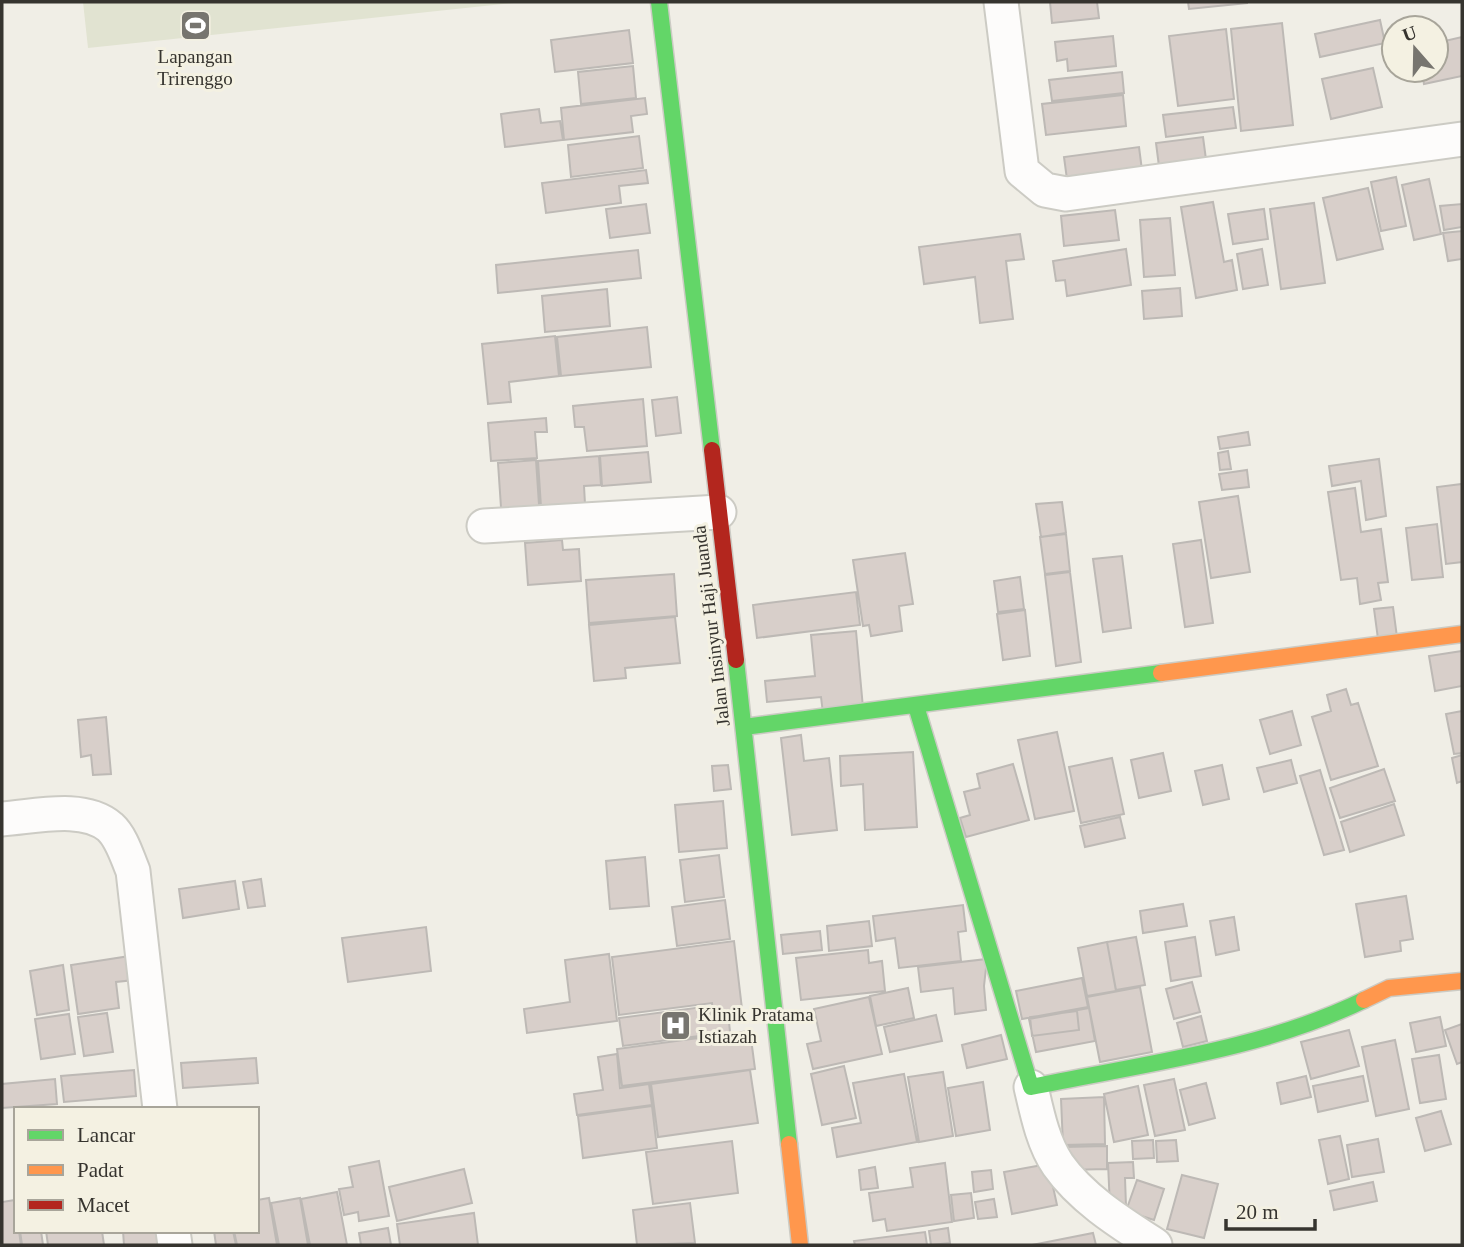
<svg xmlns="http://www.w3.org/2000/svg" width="1464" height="1247" viewBox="0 0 1464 1247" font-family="Georgia,serif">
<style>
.grass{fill:#e1e3d1}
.building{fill:#d8cfca;stroke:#bdb9b5;stroke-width:2}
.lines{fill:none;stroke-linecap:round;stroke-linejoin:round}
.street-casing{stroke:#cccbc4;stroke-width:37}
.fast-casing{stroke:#cccbc4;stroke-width:19}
.slow-casing{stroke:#cccbc4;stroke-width:19}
.jam-casing{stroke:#cccbc4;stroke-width:19}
.street{stroke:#fdfcfb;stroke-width:33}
.fast{stroke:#63d668;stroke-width:16}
.slow{stroke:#ff974d;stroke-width:16}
.jam{stroke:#b3261e;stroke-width:16}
.labels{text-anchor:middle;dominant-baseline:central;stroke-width:6;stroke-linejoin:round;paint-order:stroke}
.poi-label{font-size:19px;fill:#36342f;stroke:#f4f1e2}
.street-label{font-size:19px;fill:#36342f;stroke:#f4f1e2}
</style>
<rect width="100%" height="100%" fill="#f0eee6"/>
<path class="grass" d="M83 2H523L88 48Z"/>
<path class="building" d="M1050 2H1097L1099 18 1052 23Z
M1188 2H1247V3L1189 9Z
M1380 20 1385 43 1320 57 1315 34Z
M1282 23 1293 125 1241 131 1231 29Z
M1226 29 1234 99 1178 106 1169 36Z
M629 30 633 63 555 72 551 40Z
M1113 36 1116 66 1068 71 1067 59 1057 61 1055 42Z
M1462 37V76L1424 84 1421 70H1436V43Z
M633 66 636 98 581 104 578 72Z
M1373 68 1382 107 1331 119 1322 79Z
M1122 72 1124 93 1052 101 1049 80Z
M1123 95 1126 126 1046 135 1042 104Z
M645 98 647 114 631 116 633 132 564 140 561 108Z
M1233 107 1236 128 1166 137 1163 115Z
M539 109 541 123 560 121 563 140 505 147 501 114Z
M639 136 643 168 571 177 568 145Z
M1203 137 1207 167 1160 174 1156 143Z
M1139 147 1143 178 1068 187 1064 157Z
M646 170 648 183 619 186 621 203 546 213 542 183Z
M1396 177 1406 226 1381 231 1371 182Z
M1429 179 1441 234 1414 240 1402 185Z
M1368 188 1383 249 1337 260 1323 198Z
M1213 202 1224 262 1232 260 1237 290 1196 298 1181 207Z
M1314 203 1325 283 1281 289 1270 209Z
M646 204 650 233 610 238 606 209Z
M1462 204V227L1444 230 1440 206Z
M1264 209 1268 239 1233 244 1228 214Z
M1115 210 1119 240 1064 246 1061 216Z
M1170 218 1175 275 1144 277 1140 220Z
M1462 231V259L1448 261 1443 233Z
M1020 234 1024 259 1006 261 1013 319 980 323 975 277 924 284 919 247Z
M1126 249 1131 285 1067 296 1065 280 1056 281 1053 261Z
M1262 249 1268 285 1243 289 1237 254Z
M638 250 641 278 498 293 496 265Z
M1180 288 1182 316 1144 319 1142 291Z
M607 289 610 326 545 332 542 296Z
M647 327 651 367 561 376 557 337Z
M555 336 559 376 509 382 511 402 488 404 482 344Z
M677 397 681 433 656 436 652 400Z
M643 399 647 446 587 451 584 427H575L573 406Z
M546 418 547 432H535L537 458 491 461 488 423Z
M1248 432 1250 445 1220 449 1218 437Z
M1228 451 1231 469 1220 470 1218 453Z
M648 452 651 482 602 486 600 456Z
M599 456 601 485 584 486 585 504 541 507 538 461Z
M1379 459 1386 516 1366 520 1361 481 1332 486 1329 466Z
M536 460 540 519 502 522 498 463Z
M1247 470 1249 487 1222 490 1219 474Z
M1462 484V562L1446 564 1437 487Z
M1355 488 1361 532 1381 529 1388 582 1378 583 1381 600 1360 604 1357 578 1341 580 1328 492Z
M1238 496 1250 572 1211 578 1199 502Z
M1062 502 1066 533 1041 537 1036 504Z
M1437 524 1443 577 1412 580 1406 528Z
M1066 534 1070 571 1045 574 1040 537Z
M562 540 563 550 579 549 581 581 528 585 525 543Z
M1201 540 1213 623 1185 627 1173 544Z
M905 553 913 604 899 606 902 631 871 636 869 625 863 626 853 560Z
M1122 556 1131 628 1103 632 1093 559Z
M1070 572 1081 662 1056 666 1045 575Z
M674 574 677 616 589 623 586 580Z
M1020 577 1024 609 998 612 994 581Z
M856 592 860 625 757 638 753 605Z
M1393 607 1397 637 1378 639 1374 609Z
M1025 610 1030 656 1003 660 997 614Z
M675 617 680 663 625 668 626 678 594 681 589 625Z
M856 631 863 708 823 713 821 697 767 702 765 681 815 676 811 635Z
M1462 651V686L1435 691 1429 656Z
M1346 689 1351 705 1358 703 1378 766 1331 780 1312 717 1331 711 1327 695Z
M1292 711 1301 745 1270 754 1260 720Z
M1462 711V753L1454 754 1446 714Z
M106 717 111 774 93 775 91 755 81 757 78 720Z
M1057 732 1074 811 1035 819 1018 740Z
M801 735 804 761 829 758 837 830 792 835 781 738Z
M913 752 917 827 865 830 863 784 841 786 840 756Z
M1163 753 1171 791 1139 798 1131 760Z
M1462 755V781L1457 783 1452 758Z
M1112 758 1124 814 1081 823 1069 767Z
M1291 760 1297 783 1264 792 1257 768Z
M1013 764 1029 820 966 837 960 818 970 815 964 792 980 788 977 774Z
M728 765 731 789 714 791 712 766Z
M1222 765 1229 799 1203 805 1195 771Z
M1384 769 1395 801 1340 818 1330 788Z
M1320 770 1344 850 1324 855 1300 776Z
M723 801 727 848 679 852 675 805Z
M1394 804 1404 835 1350 852 1341 822Z
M1120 817 1125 838 1085 847 1080 826Z
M719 855 724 897 685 902 680 860Z
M645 857 649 906 610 909 606 861Z
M261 879 265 906 248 908 243 882Z
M235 881 239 909 183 918 179 889Z
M1406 896 1413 939 1400 941 1401 951 1365 957 1356 904Z
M725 900 730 939 677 946 672 907Z
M1183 904 1187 926 1143 933 1140 911Z
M963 905 966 931 958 932 961 961 899 968 895 938 876 941 873 916Z
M1234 917 1239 950 1216 955 1210 921Z
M869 921 872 946 829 951 827 926Z
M426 927 431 971 348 982 342 938Z
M820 931 822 950 783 954 781 935Z
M1136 937 1145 985 1116 990 1107 942Z
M1195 937 1201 976 1171 981 1165 942Z
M734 941 742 1009 713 1013 712 1003 619 1015 612 957Z
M1107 942 1116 991 1087 996 1078 948Z
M868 950 869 963 882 961 885 991 801 1000 796 958Z
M609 954 617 1021 527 1033 524 1009 570 1002 565 960Z
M130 956 134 980 116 982 119 1008 78 1014 71 965Z
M987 959 984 986 986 1010 955 1014 953 988 921 992 918 967Z
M63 965 69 1010 37 1015 30 971Z
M1082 978 1088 1007 1022 1019 1016 991Z
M1192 982 1200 1012 1174 1019 1166 989Z
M1140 987 1152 1052 1100 1062 1087 997Z
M908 988 914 1018 876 1026 870 996Z
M869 997 882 1054 813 1069 807 1044 821 1041 814 1009Z
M710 1006 711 1014 728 1012 730 1032 623 1046 619 1018Z
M1089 1008 1095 1041 1036 1052 1029 1019Z
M1077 1011 1079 1030 1032 1036 1030 1017Z
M107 1013 113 1052 84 1056 78 1017Z
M69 1014 75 1054 41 1059 35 1019Z
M936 1015 942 1041 890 1052 884 1027Z
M1201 1016 1207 1041 1183 1047 1177 1023Z
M1440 1017 1446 1046 1416 1052 1410 1023Z
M1462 1024V1062L1457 1064 1445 1030Z
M1349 1030 1359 1066 1311 1079 1301 1042Z
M750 1031 755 1069 622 1086 617 1049Z
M1001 1035 1007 1059 967 1068 962 1045Z
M1395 1040 1409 1109 1376 1116 1362 1047Z
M617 1054 620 1088 649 1084 652 1105 577 1115 574 1094 603 1090 598 1057Z
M1439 1055 1446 1099 1420 1103 1412 1059Z
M256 1058 258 1083 183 1088 181 1063Z
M844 1066 856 1118 822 1125 811 1074Z
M134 1070 136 1096 64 1102 61 1076Z
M750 1070 758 1123 658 1137 651 1084Z
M943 1072 953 1136 919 1142 908 1077Z
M904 1074 917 1142 837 1157 832 1128 861 1123 853 1083Z
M1306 1076 1311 1097 1281 1104 1277 1083Z
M1363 1076 1368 1101 1318 1112 1313 1086Z
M55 1079 57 1104 2 1108V1084Z
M1174 1079 1185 1130 1155 1136 1144 1085Z
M983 1082 990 1130 956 1136 948 1088Z
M1206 1083 1215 1118 1189 1125 1180 1090Z
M1138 1086 1148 1135 1114 1142 1104 1094Z
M1104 1097 1105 1144 1063 1145 1061 1099Z
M652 1106 657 1148 583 1158 578 1116Z
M1441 1111 1451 1144 1425 1151 1416 1118Z
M1340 1136 1349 1179 1328 1184 1319 1140Z
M1378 1139 1384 1172 1352 1177 1347 1145Z
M1153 1140 1154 1158 1133 1159 1132 1141Z
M1176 1140 1178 1161 1157 1162 1156 1141Z
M732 1141 738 1193 653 1204 646 1152Z
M1107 1146V1169L1065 1170 1064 1147Z
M379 1161 389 1216 359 1221 358 1212 344 1215 339 1189 353 1187 349 1167Z
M1133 1162 1134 1178H1125L1126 1206 1110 1207 1108 1163Z
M945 1163 952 1222 887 1231 885 1219 873 1221 869 1193 913 1187 910 1168Z
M1048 1164 1057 1205 1012 1214 1004 1172Z
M875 1167 878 1188 861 1190 859 1170Z
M464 1169 472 1203 397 1221 389 1187Z
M991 1170 993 1189 974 1192 972 1172Z
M1182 1175 1218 1184 1204 1238 1167 1229Z
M1137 1180 1164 1189 1154 1220 1126 1211Z
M1373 1182 1377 1201 1334 1210 1330 1191Z
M337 1192 347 1245H310L301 1199Z
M971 1193 974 1218 954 1221 951 1195Z
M269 1198 277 1245H237L234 1231H257V1200Z
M300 1198 308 1245H279L271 1203Z
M994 1199 997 1217 978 1219 975 1202Z
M15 1200 16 1231H19L21 1245H2V1202Z
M690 1203 695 1243 637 1245 633 1210Z
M474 1213 478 1245H400L397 1224Z
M388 1228 391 1245H361L359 1233Z
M948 1228 950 1243 931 1245 929 1231Z
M20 1231H41L43 1245H22Z
M46 1231H102L104 1245H48Z
M123 1231H160L161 1245H124Z
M214 1231H233L236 1245H216Z
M925 1232 927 1245H855L854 1241Z
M1093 1233 1096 1245H1032Z"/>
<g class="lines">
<defs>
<path id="street" d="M1001 2 1022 171 1045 190 1066 194 1462 139
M484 526 719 512
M2 819C34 817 83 804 110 827 122 838 127 857 133 871L160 1109
M1031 1087C1037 1113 1043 1143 1058 1165 1082 1199 1121 1223 1155 1245
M173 1231 175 1245"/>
<path id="fast" d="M659 2 712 450
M736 660 789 1144
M916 706 1031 1087C1142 1064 1262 1050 1364 1000
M744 727 1161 673"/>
<path id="slow" d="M1161 673 1462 634
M1364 1000 1389 988 1462 981
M789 1144 800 1245"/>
<path id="jam" d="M712 450 736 660"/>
</defs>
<use href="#street" class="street-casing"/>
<use href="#fast" class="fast-casing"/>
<use href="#slow" class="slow-casing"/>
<use href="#jam" class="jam-casing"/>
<use href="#street" class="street"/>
<use href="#fast" class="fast"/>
<use href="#slow" class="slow"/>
<use href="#jam" class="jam"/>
</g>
<defs>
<symbol id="stadium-square" viewBox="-11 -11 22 22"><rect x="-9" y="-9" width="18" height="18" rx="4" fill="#77756f" stroke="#f4f1e2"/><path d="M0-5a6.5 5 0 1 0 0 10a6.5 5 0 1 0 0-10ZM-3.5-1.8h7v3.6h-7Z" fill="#fff"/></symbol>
<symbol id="hospital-square" viewBox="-11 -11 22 22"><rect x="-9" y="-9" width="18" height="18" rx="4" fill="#77756f" stroke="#f4f1e2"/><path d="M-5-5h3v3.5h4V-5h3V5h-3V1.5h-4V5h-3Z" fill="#fff"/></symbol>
</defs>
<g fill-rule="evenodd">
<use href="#stadium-square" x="178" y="8" width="35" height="35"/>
<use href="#hospital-square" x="658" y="1008" width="35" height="35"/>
</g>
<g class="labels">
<g class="poi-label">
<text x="195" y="56">Lapangan<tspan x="195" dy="22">Trirenggo</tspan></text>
<text x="698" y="1014" text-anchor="start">Klinik Pratama<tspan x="698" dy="22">Istiazah</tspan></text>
</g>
<g class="street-label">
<text transform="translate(711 626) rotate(-97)">Jalan Insinyur Haji Juanda</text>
</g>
</g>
<rect width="1464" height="1247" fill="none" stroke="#36342f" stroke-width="7"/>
<rect x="14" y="1107" width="245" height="126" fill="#f4f1e2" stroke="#a8a59a" stroke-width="2"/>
<rect x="28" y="1130" width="35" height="10" fill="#63d668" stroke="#a8a59a" stroke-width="2"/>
<text x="77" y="1142" font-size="21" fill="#36342f">Lancar</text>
<rect x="28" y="1165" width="35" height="10" fill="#ff974d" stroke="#a8a59a" stroke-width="2"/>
<text x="77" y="1177" font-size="21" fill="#36342f">Padat</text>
<rect x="28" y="1200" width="35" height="10" fill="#b3261e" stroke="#a8a59a" stroke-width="2"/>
<text x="77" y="1212" font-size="21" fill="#36342f">Macet</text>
<g transform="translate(1415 49) rotate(340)"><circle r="33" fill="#f4f1e2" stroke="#a8a59a" stroke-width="2"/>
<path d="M0-5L12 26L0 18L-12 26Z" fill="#77756f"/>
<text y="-10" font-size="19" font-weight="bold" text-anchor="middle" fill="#36342f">U</text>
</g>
<path d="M1226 1219v10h89v-10" fill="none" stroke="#36342f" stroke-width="3.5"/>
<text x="1236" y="1219" font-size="21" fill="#36342f" stroke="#f4f1e2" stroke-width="5" paint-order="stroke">20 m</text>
</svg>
